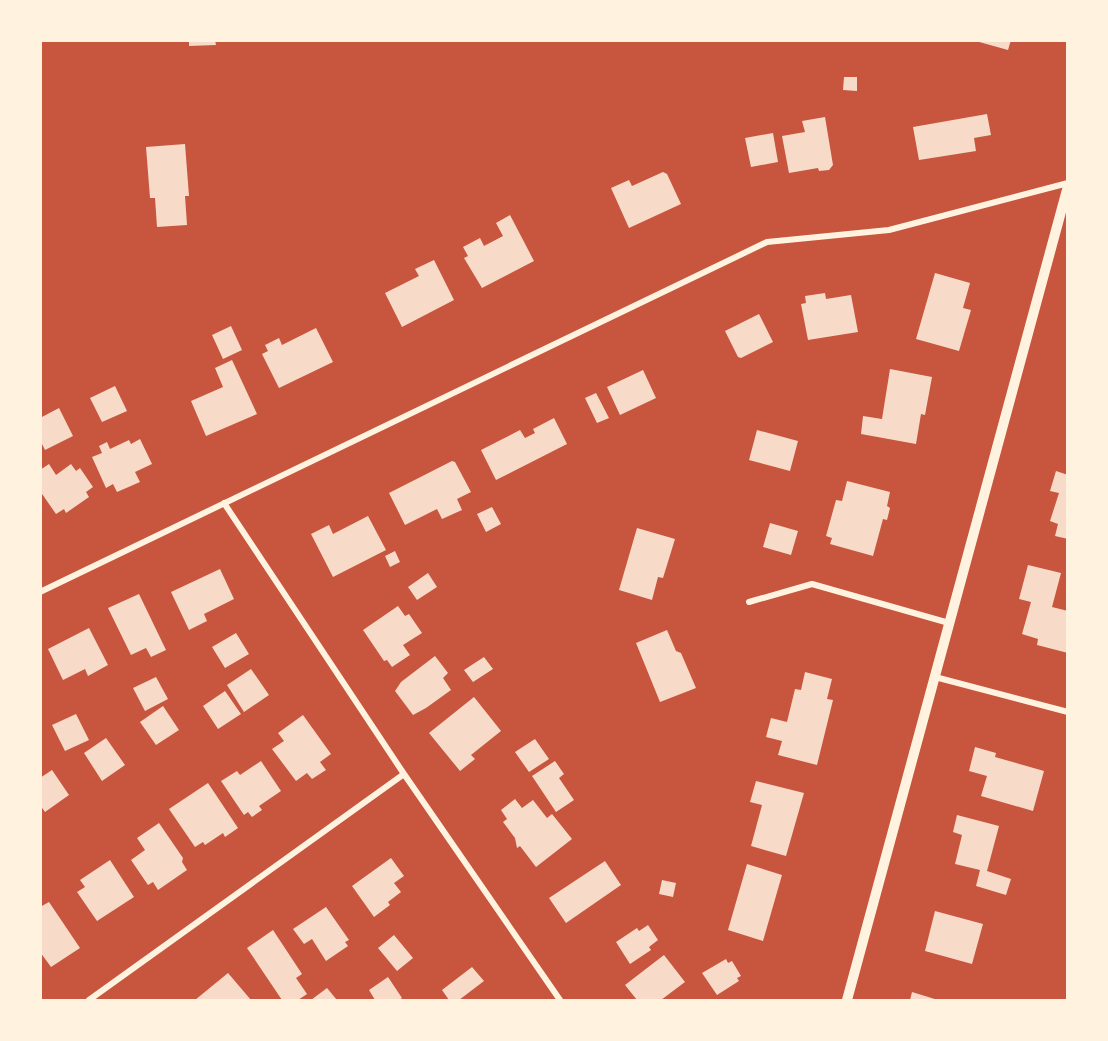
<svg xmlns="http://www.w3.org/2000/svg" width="1108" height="1041" viewBox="0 0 1108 1041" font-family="'Space Grotesk',sans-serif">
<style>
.building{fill:#f7dbc8}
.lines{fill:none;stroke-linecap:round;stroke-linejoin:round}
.minor{stroke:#fff3e0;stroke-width:6}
.tertiary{stroke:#fff3e0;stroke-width:10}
</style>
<rect width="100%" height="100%" fill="#c8553d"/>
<path class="building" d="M189 40H215L216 45 189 46Z
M972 40H1011L1008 50Z
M844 77H857V91L843 90Z
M987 114 991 135 974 138 976 151 919 160 913 127Z
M825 117 833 165 829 170 819 171 818 168 789 173 782 136 805 132 802 121Z
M773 133 778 162 751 167 745 138Z
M185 144 189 196H185L187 225 157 227 155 198H150L146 147Z
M663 172 667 174 681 204 629 228 611 188 629 180 632 186Z
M510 215 534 261 482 288 464 258 468 256 463 247 480 238 484 246 503 236 496 223Z
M434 260 454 300 402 327 385 293 419 276 415 269Z
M935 273 970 283 963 308 971 310 959 351 916 339Z
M825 293 826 299 851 295 858 332 808 340 801 304 806 303 805 296Z
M759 314 773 342 741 358 738 357 725 331Z
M231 326 242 350 223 359 212 335Z
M316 328 333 362 279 388 262 354 268 351 265 345 279 338 282 345Z
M232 360 257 414 206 436 191 401 223 387 215 368Z
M890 369 932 377 925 415 921 414 916 444 861 434 863 416 882 419Z
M643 370 656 398 620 415 607 387Z
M115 386 127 411 102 422 90 398Z
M596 393 609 418 597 423 585 398Z
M59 408 73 436 45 450 40 440V418Z
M554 418 567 444 496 480 481 450 520 430 525 438 535 433 533 429Z
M757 430 798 441 790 471 749 460Z
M140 439 152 464 135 472 140 482 117 492 113 484 106 488 92 457 102 453 99 446 107 442 110 449 129 440 131 444Z
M452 461 455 462 471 492 457 499 462 510 442 519 437 509 405 525 389 493Z
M49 464 56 475 71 464 76 471 80 468 93 487 86 492 89 497 66 513 64 509 56 514 40 491V470Z
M1056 471 1068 475V539L1055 536 1058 524 1050 521 1059 493 1050 491Z
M847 481 890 492 887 506 890 508 887 520 883 519 873 556 830 544 832 538 826 536 836 500 842 501Z
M492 507 501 524 486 532 477 514Z
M368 516 386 550 333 577 311 534 329 525 333 534Z
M770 523 798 531 791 555 763 547Z
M637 528 675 539 663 578 658 577 652 600 619 590Z
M395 551 400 562 390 567 385 556Z
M1028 565 1061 573 1052 607 1068 611V653L1037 645 1038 639 1022 634 1031 602 1019 599Z
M220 569 234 599 204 614 207 621 189 630 171 592Z
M428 573 437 587 417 600 408 587Z
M139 594 166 650 151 657 146 648 131 655 108 608Z
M398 606 405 616 409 614 422 633 403 645 410 655 392 667 387 660 384 661 363 630Z
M89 628 108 665 88 676 85 669 63 680 48 649Z
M667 630 676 651 681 653 696 688 660 702 636 643Z
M236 633 249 654 225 668 212 647Z
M435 656 448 673 443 678 451 690 426 708 413 715 395 691 401 682Z
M484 657 493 669 473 682 464 670Z
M251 669 269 695 244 712 227 685Z
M805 672 832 679 827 699 833 700 817 765 778 755 782 741 766 737 771 718 787 722 795 689 801 690Z
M156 677 168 699 145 711 133 688Z
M225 691 241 714 218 729 203 706Z
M474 697 501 731 471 755 475 759 460 771 429 733Z
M163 706 179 730 156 745 140 722Z
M76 714 89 740 65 751 52 725Z
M303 715 331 754 320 762 326 770 312 779 307 773 296 781 272 749 284 741 278 733Z
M106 738 125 765 102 781 84 753Z
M535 739 549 759 529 772 515 752Z
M975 747 996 753 995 757 1044 771 1033 811 981 796 987 776 969 771Z
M261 761 281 791 259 806 262 810 252 817 248 812 244 815 221 781 237 771 240 775Z
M555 761 564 774 559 778 574 800 556 812 532 776Z
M52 770 69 795 45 812 40 805V778Z
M756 781 804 793 786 856 751 846 762 805 750 802Z
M208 783 238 828 225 837 223 833 205 845 203 842 195 847 169 809Z
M515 799 522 808 533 800 547 818 552 814 572 839 536 867 520 846 517 848 515 838 503 822 507 819 501 810Z
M957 815 999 826 987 871 1011 879 1006 895 976 886 980 870 955 864 962 835 953 832Z
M159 823 183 858 182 862 187 870 158 890 153 882 148 885 131 860 145 850 137 838Z
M391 858 404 876 394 883 401 892 388 902 390 905 374 917 352 886Z
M110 860 134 897 97 921 77 892 85 887 80 880Z
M605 861 621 885 566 923 549 898Z
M747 864 782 875 763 941 728 930Z
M662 880 676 883 673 897 659 894Z
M49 902 80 948 51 967 40 952V907Z
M326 907 349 940 345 942 348 946 326 961 312 939 304 944 293 929Z
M935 911 983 924 972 964 925 951Z
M648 925 658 940 649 947 651 950 630 964 616 942 637 928 639 931Z
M273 930 302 974 296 978 307 994 298 1000H282L247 948Z
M394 935 413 958 397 971 378 948Z
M664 955 685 982 661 1000H637L625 985Z
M726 959 728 963 732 961 741 976 737 978 739 981 717 995 702 973Z
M472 967 484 981 459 1000H449L442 990Z
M228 973 251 1000H195Z
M388 977 402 998 399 1000H375L369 990Z
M327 988 337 1000H311Z
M912 992 938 1000H910Z"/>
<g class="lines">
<path class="minor" d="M224 503 404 774 560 1000
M40 592 767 242 889 230 1068 183
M749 602 812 584 949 623
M935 677 1068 712
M89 1000 404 774"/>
<path class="tertiary" d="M847 1000 1068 186"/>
</g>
<rect width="1108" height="1041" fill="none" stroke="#fff3e0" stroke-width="84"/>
</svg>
